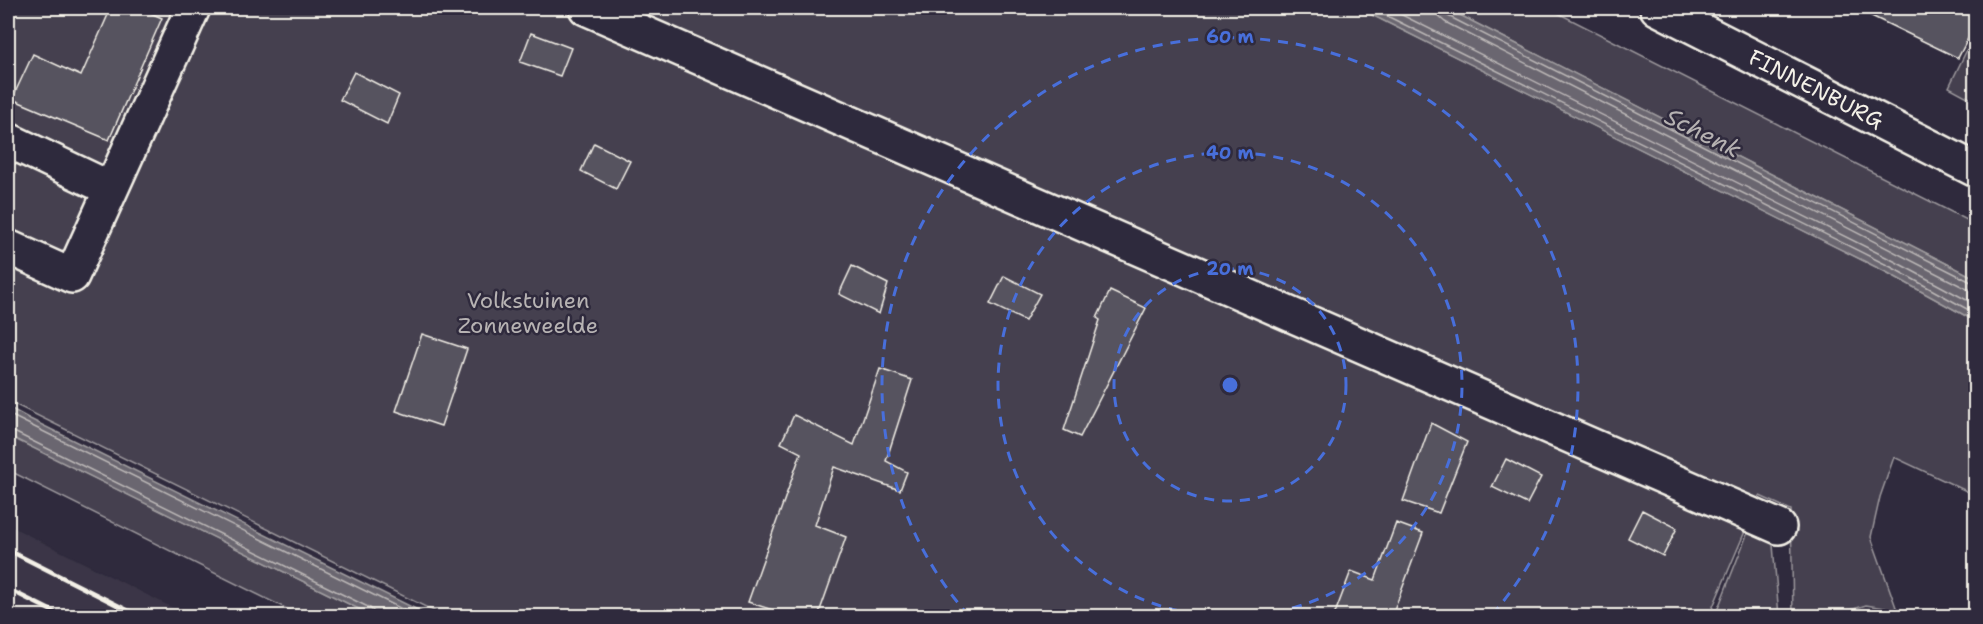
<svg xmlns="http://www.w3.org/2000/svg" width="1983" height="624" viewBox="0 0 1983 624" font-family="'Shantell Sans',sans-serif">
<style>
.built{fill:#3b3647}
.green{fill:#454050;stroke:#9c989c;stroke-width:1.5}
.water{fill:#6a6670;stroke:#a19ea0;stroke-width:1.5}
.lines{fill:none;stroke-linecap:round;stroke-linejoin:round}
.shore{stroke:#bdb9b8;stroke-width:1.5}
.building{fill:#56525f;stroke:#f4f1e8;stroke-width:1.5}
.minor-casing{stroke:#f4f1e8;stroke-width:38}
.minor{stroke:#2f2a3d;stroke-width:33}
.rail{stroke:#f4f1e8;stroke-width:4.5}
.ring{fill:none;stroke:#486fdb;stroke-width:3;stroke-dasharray:10 8}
.labels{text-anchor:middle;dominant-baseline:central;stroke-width:5;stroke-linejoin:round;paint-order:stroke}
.street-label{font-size:22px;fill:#f4f1e8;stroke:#2f2a3d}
.park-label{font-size:22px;fill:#b7b3b3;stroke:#2f2a3d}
.water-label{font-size:24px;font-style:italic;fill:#b6b2b2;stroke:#2f2a3d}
.centre{fill:#486fdb;stroke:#2f2a3d;stroke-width:3}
.ring-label{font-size:18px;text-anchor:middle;font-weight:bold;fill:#486fdb;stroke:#2f2a3d;stroke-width:5;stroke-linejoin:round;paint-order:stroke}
</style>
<rect width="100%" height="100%" fill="#2f2a3d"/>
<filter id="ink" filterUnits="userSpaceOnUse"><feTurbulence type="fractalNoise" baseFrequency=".0167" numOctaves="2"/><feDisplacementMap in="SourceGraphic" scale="12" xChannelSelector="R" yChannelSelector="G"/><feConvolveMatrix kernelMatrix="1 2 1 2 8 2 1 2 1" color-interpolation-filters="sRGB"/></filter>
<g filter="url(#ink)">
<path class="built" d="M8 525 189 616H8Z"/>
<path class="green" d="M8 8H1358L1888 273 1975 321V495L1894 457 1880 497 1871 537 1897 610 1866 605 1832 616H1793L1791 510 1760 496 1709 616H444L8 401Z
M1446 8H1548L1975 224V278Z
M1975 33V101L1949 87Z
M8 435 373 616H301L8 470Z
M1750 527 1772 533 1779 616H1715Z"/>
<path class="water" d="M1358 8H1446L1975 278V321L1888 273Z
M8 407 30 419 430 616H373L17 440 8 435Z"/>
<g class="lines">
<path class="shore" d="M1371 8 1891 267 1976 314
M1388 8 1894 261 1976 305
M1437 8 1438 16 1445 22 1967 289 1976 290
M1445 8V12L1448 16 1971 282 1976 283
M8 414 416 616
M8 430 12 431 370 608 374 612V616"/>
</g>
<path class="building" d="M111 8H139L162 18 109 140 12 99 33 54 81 76Z
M1855 8H1976V23L1958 58Z
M531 33 571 48 560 76 520 62Z
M354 72 399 95 387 124 340 100Z
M594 143 630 161 616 189 581 171Z
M852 266 888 284 879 314 839 294Z
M1004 276 1040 294 1025 321 990 304Z
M1110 291 1146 308 1080 437 1064 430 1100 320 1097 318Z
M422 334 467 349 441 426 396 411Z
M880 369 912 380 886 461 907 472 900 490 834 467 815 525 846 537 818 616H791L748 602 801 453 781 443 794 415 854 445Z
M1431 423 1467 442 1439 513 1403 501Z
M1506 459 1541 477 1527 504 1492 487Z
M1642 510 1677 528 1663 556 1628 538Z
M1396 523 1423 533 1392 616H1334L1351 571 1375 580Z"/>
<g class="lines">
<defs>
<path id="minor" d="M586 8 1779 527
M1657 8 1976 170
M8 140 111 189
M8 247 72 276 193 8"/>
</defs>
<use href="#minor" class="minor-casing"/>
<use href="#minor" class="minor"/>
<path class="rail" d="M8 550 139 616
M8 589 62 616"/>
</g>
</g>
<g class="ring">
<circle cx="1230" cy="385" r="116"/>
<path d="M1214 616A232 232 0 1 1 1246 616"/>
<path d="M969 616A348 348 0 1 1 1491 616"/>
</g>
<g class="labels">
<g class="street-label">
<text transform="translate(1816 89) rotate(27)">FINNENBURG</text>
</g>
<g class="park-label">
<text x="528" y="300">Volkstuinen<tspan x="528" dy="25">Zonneweelde</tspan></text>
</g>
<g class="water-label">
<text transform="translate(1703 133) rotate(27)">Schenk</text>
</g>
</g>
<circle cx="1230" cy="385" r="9" class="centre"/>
<g class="ring-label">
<text x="1230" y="43">60 m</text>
<text x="1230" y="159">40 m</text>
<text x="1230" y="275">20 m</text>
</g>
<rect width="1983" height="624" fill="none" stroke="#2f2a3d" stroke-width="30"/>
<rect x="15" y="15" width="1953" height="594" fill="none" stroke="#f4f1e8" stroke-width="2" filter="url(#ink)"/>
</svg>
